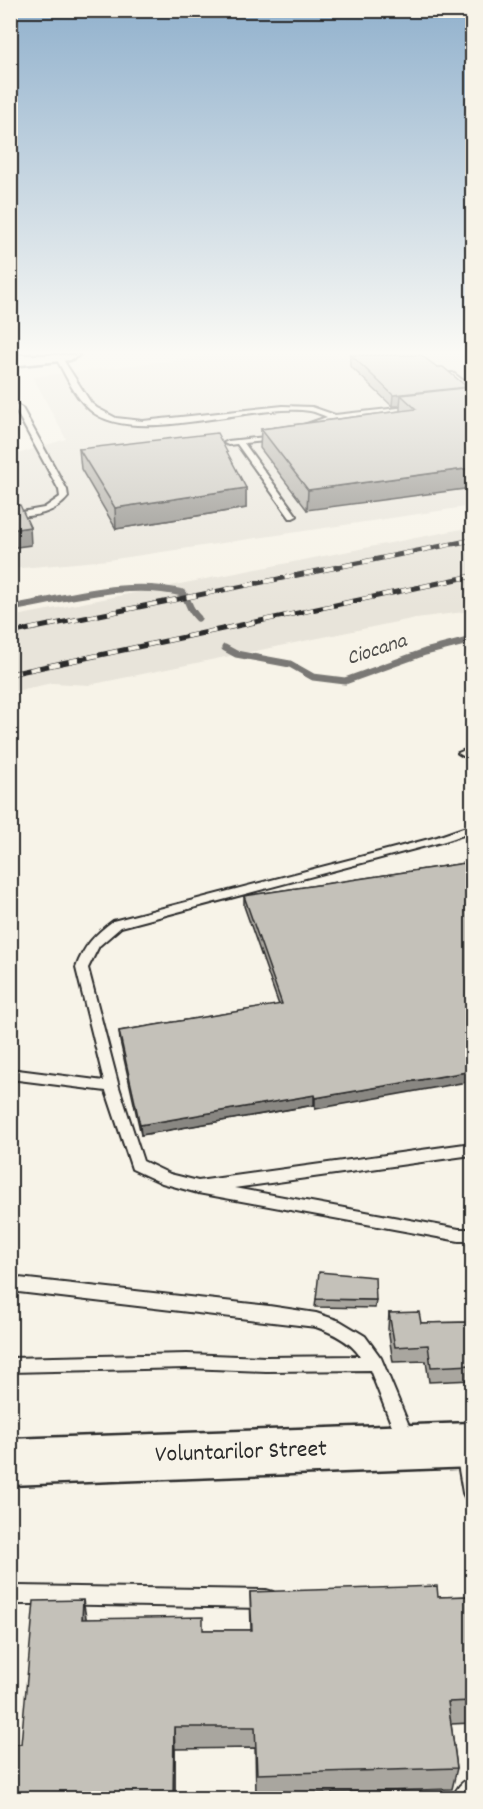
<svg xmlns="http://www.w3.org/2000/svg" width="483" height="1809" viewBox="0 0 483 1809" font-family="Dekko,sans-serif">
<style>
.built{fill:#e8e4da}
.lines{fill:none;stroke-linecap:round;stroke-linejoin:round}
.stream{stroke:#7a7874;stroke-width:7}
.lane-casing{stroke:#2b2b2b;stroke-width:4}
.secondary-casing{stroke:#2b2b2b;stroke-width:5}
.lane{fill:#f7f3e8;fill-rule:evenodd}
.secondary{fill:#f7f3e8;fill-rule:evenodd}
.rail-casing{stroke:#2b2b2b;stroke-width:5}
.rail{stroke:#f7f3e8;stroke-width:4;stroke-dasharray:10;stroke-linecap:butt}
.wall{fill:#a9a69f;stroke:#2b2b2b;stroke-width:1.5}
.shaded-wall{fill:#898782;stroke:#2b2b2b;stroke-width:1.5}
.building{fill:#c4c1b9;stroke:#2b2b2b;stroke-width:1.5}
.labels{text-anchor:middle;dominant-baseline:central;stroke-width:5;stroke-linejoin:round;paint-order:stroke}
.water-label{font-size:21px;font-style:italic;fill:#53524f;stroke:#f7f3e8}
.near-street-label{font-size:24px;fill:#2b2b2b;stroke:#f7f3e8}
</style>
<rect width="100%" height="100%" fill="#f7f3e8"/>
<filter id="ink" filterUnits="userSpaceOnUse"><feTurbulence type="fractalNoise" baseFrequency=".0167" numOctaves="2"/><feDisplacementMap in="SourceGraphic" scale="12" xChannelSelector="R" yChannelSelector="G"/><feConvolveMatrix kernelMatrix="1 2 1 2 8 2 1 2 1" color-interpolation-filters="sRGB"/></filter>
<g filter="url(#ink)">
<path class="built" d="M216 355H472V506L108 560 11 569V456L66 439 33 377Z
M472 527V611L416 618 89 685 52 683 11 692V617Z"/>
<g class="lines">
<path class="stream" d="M10 608C67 599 125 579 183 593 190 602 187 607 198 618
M225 648 236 654 290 664 313 677 345 681 425 652 472 640"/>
<defs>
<path id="lane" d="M56 355H60L91 403 97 408 116 418 143 421 283 406 312 407 335 415 416 406 420 408 416 410 335 419 304 430H301V426L327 417C322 415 316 412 310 411 252 402 134 448 90 410 74 396 65 374 55 356Z
M449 373H453L472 387V392L449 375Z
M10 401 22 408 67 490 68 497C54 515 32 516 10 518V514L44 508 60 497 59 490 15 409 10 406Z
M274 436 278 438 277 440 244 443 297 516 293 518H290L237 444 228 445 224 443 228 441Z
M472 747V753L463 756 458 753Z
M472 825V832L445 841 121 927 99 946 88 968 119 1087 143 1161 170 1174 198 1181 472 1143V1155L234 1188 459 1229H472V1241H459L198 1193 162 1183 132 1169 106 1091 10 1079V1069L104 1081 76 968C83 947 95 934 113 921L437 837Z
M10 1277 269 1306 316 1313 340 1321 365 1336 381 1358 415 1440 412 1446 406 1448 400 1446 370 1370 266 1371 187 1368 10 1372V1358L187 1354 266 1357 360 1356C350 1341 333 1333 316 1327L10 1291Z
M465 1444 471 1446 472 1449V1502L466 1499 463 1493 456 1452 459 1446Z
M18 1586 266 1590 273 1592 275 1599 273 1606 266 1608 43 1604H18L10 1607V1588Z
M472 1777V1798H453C456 1788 462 1781 472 1777Z"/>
<path id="secondary" d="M10 355H79L70 360 10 366Z
M472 1423V1467L10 1485V1439Z"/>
</defs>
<use href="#lane" class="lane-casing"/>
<use href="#secondary" class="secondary-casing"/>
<use href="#lane" class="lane"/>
<use href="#secondary" class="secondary"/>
<defs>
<path id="rail" d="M10 633 472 540
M10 674 472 576"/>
</defs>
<use href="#rail" class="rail-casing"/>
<use href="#rail" class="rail"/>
</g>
<path class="wall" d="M350 355 437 367 467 387V388L307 510 260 448 261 429 400 411V406H392L350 366Z
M79 449 246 488V508L116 529 81 469Z
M472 862 315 1109 314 1105 141 1135 120 1041 119 1031 279 1005 244 906V896Z
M471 1286H472V1380L429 1382 426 1361 393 1362 388 1329 389 1313 421 1323 472 1322 468 1302Z
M316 1299 376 1300 375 1308 315 1307Z
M250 1592 438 1597 472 1596V1723L451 1724 457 1768 452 1789 256 1795 255 1748 175 1749V1798H10V1744H21L86 1619 203 1630H251Z"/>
<path class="shaded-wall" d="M467 387 466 398 401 395 400 406H392L393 395Z
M472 468V488L307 510 308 490Z
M246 488V508L116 529 115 508Z
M30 527 31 545 10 548V530Z
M472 1071V1081L315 1109V1098Z
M314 1095V1105L141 1135 140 1125Z
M83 1600 87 1623 82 1619Z
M174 1727 175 1749V1798H173Z"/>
<path class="building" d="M351 355H421L437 367H443L467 387 393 395Z
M472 387V468L308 490 261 429 416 409 401 395Z
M217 433 246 488 115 508 79 449Z
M20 505 30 527 10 530V506Z
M472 862V1071L315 1098 314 1095 140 1125 119 1031 282 1004 244 896Z
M319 1272 375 1277 376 1300 316 1299Z
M419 1312 421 1323 472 1322V1365L431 1367 428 1345 395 1347 389 1313Z
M437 1586 438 1597 472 1596V1701L448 1702 457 1768 257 1774 255 1727H174L173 1798H125V1794L10 1796V1744H21L34 1601 83 1600 82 1619 203 1617V1630H252L250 1592Z"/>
</g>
<linearGradient id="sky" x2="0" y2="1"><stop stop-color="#91b1cd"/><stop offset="0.58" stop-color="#fbfaf5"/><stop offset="1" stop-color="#fbfaf5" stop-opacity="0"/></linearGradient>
<rect width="483" height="608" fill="url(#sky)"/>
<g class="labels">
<g class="water-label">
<text transform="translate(377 651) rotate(-18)">Ciocana</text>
</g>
<g class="near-street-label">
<text transform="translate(241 1453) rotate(-2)">Voluntarilor Street</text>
</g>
</g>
<rect width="483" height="1809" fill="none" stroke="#f7f3e8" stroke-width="36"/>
<rect x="18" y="18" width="447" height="1773" fill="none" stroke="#2b2b2b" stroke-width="2" filter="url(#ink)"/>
</svg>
